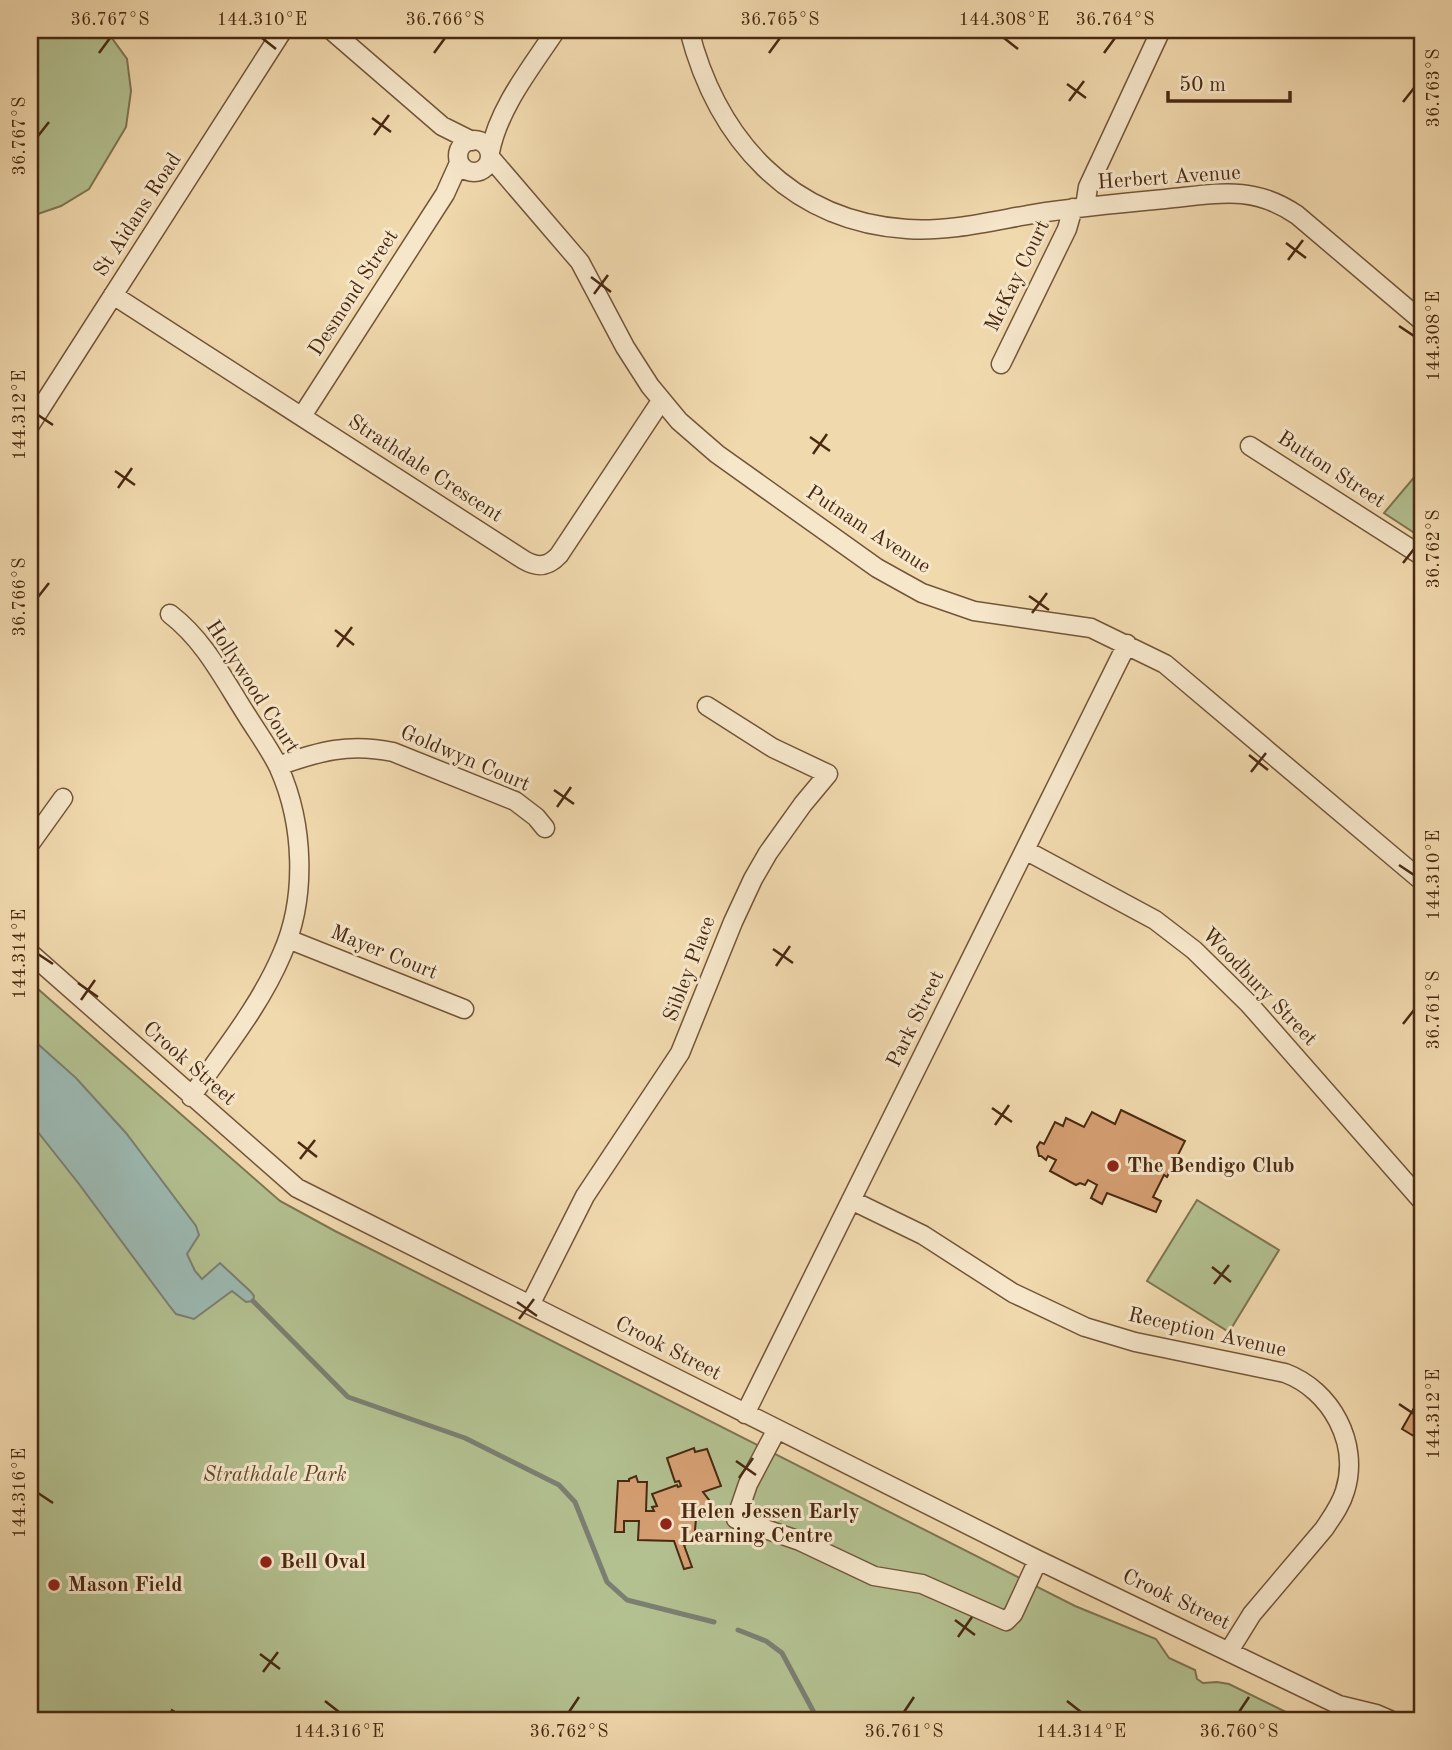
<svg xmlns="http://www.w3.org/2000/svg" width="1452" height="1750" viewBox="0 0 1452 1750" font-family="'Old Standard TT',serif">
<style>
.green{fill:#b3c090;stroke:#7e7450;stroke-width:2}
.water{fill:#9cb9b2;stroke:#7b7f72;stroke-width:2}
.lines{fill:none;stroke-linecap:round;stroke-linejoin:round}
.stream{stroke:#7b7f72;stroke-width:5}
.building{fill:#d59f72;stroke:#492911;stroke-width:2}
.minor-casing{stroke:#735538;stroke-width:21}
.minor{stroke:#f6e6ca;stroke-width:18}
.ticks{fill:none;stroke:#492911;stroke-width:2.5}
.poi-dot{fill:#8f2418;stroke:#f6e6ca;stroke-width:2.5}
.labels{text-anchor:middle;dominant-baseline:central;stroke-width:6;stroke-linejoin:round;paint-order:stroke}
.street-label{font-size:21px;fill:#492911;stroke:#f6e6ca}
.poi-label{font-size:21px;font-weight:bold;fill:#492911;stroke:#f6e6ca;text-anchor:start}
.park-label{font-size:21px;font-style:italic;fill:#5e472a;stroke:#f6e6ca}
.neatline{fill:none;stroke:#492911;stroke-width:2.5}
.ticks-label{font-size:18px;text-anchor:middle;fill:#492911}
</style>
<rect width="100%" height="100%" fill="#f1d9ae"/>
<filter id="stains"><feTurbulence type="fractalNoise" baseFrequency=".00286" numOctaves="4"/><feColorMatrix values="0 0 0 0 .2 0 0 0 0 .09 0 0 0 0 .02 0 0 0 .5 -.17"/></filter>
<radialGradient id="worn" r=".72"><stop offset=".6" stop-color="#630" stop-opacity="0"/><stop offset="1" stop-color="#630" stop-opacity=".3"/></radialGradient>
<path class="green" d="M30 30H106L127 59 131 91 126 127 89 189 61 206 35 215 30 213Z
M1422 468V538L1384 513Z
M30 982 280 1201 335 1231 1075 1606 1156 1639 1169 1658 1195 1670 1197 1679 1203 1683 1217 1682 1229 1684 1302 1720H30Z
M1197 1200 1279 1250 1229 1332 1147 1281Z"/>
<path class="water" d="M30 1037 76 1078 126 1133 196 1226 199 1235 187 1254 195 1271 202 1279 220 1263 251 1292 254 1296 253 1301 246 1302 232 1291 194 1319 176 1314 168 1304 79 1184 30 1122Z"/>
<g class="lines">
<path class="stream" d="M253 1301 348 1397 465 1438 559 1485 575 1502 607 1582 627 1600 714 1622
M738 1630 766 1641 782 1653 818 1720"/>
</g>
<path class="building" d="M1121 1110 1185 1141 1167 1177 1164 1175 1153 1197 1161 1201 1156 1212 1107 1193 1102 1204 1091 1198 1097 1185 1088 1180 1085 1185 1080 1183 1076 1185 1050 1171 1056 1160 1048 1156 1046 1160 1041 1156H1039L1037 1147 1040 1142 1044 1144 1055 1122 1063 1126 1066 1118 1084 1127 1092 1112 1115 1124Z
M1422 1394V1441L1402 1429Z
M694 1448 695 1452 707 1449 721 1486 703 1492 716 1509 691 1507 690 1518 696 1519 694 1541 684 1545 692 1567 684 1569 674 1541 638 1540 639 1521H624V1532H615L618 1481H629V1479L636 1476 638 1482H647L646 1511H654L652 1507 657 1506 652 1494 677 1485 678 1487 681 1486 679 1481 675 1482 667 1458Z
M172 1710 188 1720H166Z"/>
<g class="lines">
<defs>
<path id="minor" d="M331 30 442 126 472 141
M689 30C717 139 789 221 907 229 949 232 992 221 1033 214 1077 207 1121 203 1165 199 1216 194 1252 184 1297 215L1422 321
M458 156a16 16 0 1 1 32 0a16 16 0 1 1-32 0Z
M490 152C499 107 531 68 556 30
M490 157 580 262 625 347 650 386 679 421 717 454 877 568 922 593 974 611 1091 628 1165 664 1422 881
M1085 206 1088 187 1161 30
M113 295 524 560C538 568 548 567 559 555L661 401
M1001 364 1067 229 1073 208
M302 416 445 194 459 163
M30 425 283 30
M1250 446 1422 556
M170 614C204 640 223 678 246 714 257 732 270 749 279 768 304 824 307 898 282 954 260 1006 223 1051 191 1097
M278 766C320 751 349 743 393 752L515 801 536 817 545 828
M30 844 63 798
M1025 850 1155 920 1194 950 1249 1004 1422 1201
M288 939 464 1009
M30 953 297 1188 1038 1560 1339 1705 1376 1714 1390 1720
M851 1200 923 1235 1013 1293 1085 1327 1135 1342 1285 1373C1331 1390 1360 1443 1345 1491 1341 1505 1332 1517 1324 1529L1252 1614 1229 1651
M530 1305 585 1196 680 1053 733 922 753 879 768 853 803 804 828 774 773 748 707 706
M745 1414 1127 644
M777 1429 748 1484 736 1519 800 1541 874 1576 922 1584 1006 1621 1013 1614 1038 1560"/>
</defs>
<use href="#minor" class="minor-casing"/>
<use href="#minor" class="minor"/>
</g>
<path class="ticks" d="M262 38 276 49M1004 38 1018 49M99 53 110 38M434 53 445 38M769 53 780 38M1104 53 1115 38M1067 84 1086 98M1069 101 1084 81M1403 102 1414 88M372 118 391 132M374 135 389 115M38 136 49 122M1286 243 1306 258M1288 260 1303 240M591 277 611 292M594 294 608 275M1399 326 1414 336M38 415 53 425M810 437 830 451M813 454 827 434M115 471 135 485M118 488 132 468M1403 563 1414 549M1029 596 1049 610M38 597 49 583M1032 613 1047 593M335 630 354 645M337 647 352 627M1249 755 1268 770M1251 772 1266 753M554 790 574 804M557 807 571 787M1399 865 1414 875M773 949 793 963M38 954 53 964M776 966 790 946M78 983 98 997M81 1000 95 980M1403 1024 1414 1010M992 1108 1012 1122M995 1125 1009 1105M298 1142 317 1157M300 1159 315 1140M1212 1267 1231 1282M1214 1284 1229 1265M517 1302 537 1316M519 1319 534 1299M1399 1404 1414 1414M736 1461 756 1475M739 1478 753 1458M38 1493 53 1503M955 1620 975 1635M958 1637 972 1617M260 1654 280 1669M263 1672 278 1652M325 1701 339 1712M1067 1701 1081 1712M569 1712 579 1697M904 1712 914 1697M1239 1712 1249 1697"/>
<g class="poi-dot">
<circle cx="1113" cy="1166" r="7"/>
<circle cx="666" cy="1524" r="7"/>
<circle cx="266" cy="1562" r="7"/>
<circle cx="54" cy="1585" r="7"/>
</g>
<g class="labels">
<g class="street-label">
<text transform="translate(1169 178) rotate(-4)">Herbert Avenue</text>
<text transform="translate(138 215) rotate(-57)">St Aidans Road</text>
<text transform="translate(1018 276) rotate(-64)">McKay Court</text>
<text transform="translate(354 293) rotate(-57)">Desmond Street</text>
<text transform="translate(425 469) rotate(33)">Strathdale Crescent</text>
<text transform="translate(1331 470) rotate(33)">Button Street</text>
<text transform="translate(868 530) rotate(33)">Putnam Avenue</text>
<text transform="translate(252 687) rotate(57)">Hollywood Court</text>
<text transform="translate(465 759) rotate(23)">Goldwyn Court</text>
<text transform="translate(384 953) rotate(22)">Mayer Court</text>
<text transform="translate(690 969) rotate(-69)">Sibley Place</text>
<text transform="translate(1259 987) rotate(46)">Woodbury Street</text>
<text transform="translate(916 1019) rotate(-64)">Park Street</text>
<text transform="translate(189 1064) rotate(41)">Crook Street</text>
<text transform="translate(1207 1333) rotate(13)">Reception Avenue</text>
<text transform="translate(668 1349) rotate(27)">Crook Street</text>
<text transform="translate(1176 1600) rotate(25)">Crook Street</text>
</g>
<g class="poi-label">
<text x="1127" y="1166">The Bendigo Club</text>
<text x="680" y="1512">Helen Jessen Early<tspan x="680" dy="24">Learning Centre</tspan></text>
<text x="280" y="1562">Bell Oval</text>
<text x="68" y="1585">Mason Field</text>
</g>
<g class="park-label">
<text x="275" y="1475">Strathdale Park</text>
</g>
</g>
<rect width="1452" height="1750" fill="none" stroke="#f1d9ae" stroke-width="77"/>
<path d="M1168 91v10h122v-10" fill="none" stroke="#492911" stroke-width="3.5"/>
<text x="1179" y="91" font-size="21" fill="#492911" stroke="#f6e6ca" stroke-width="5" paint-order="stroke">50 m</text>
<rect x="38" y="38" width="1376" height="1674" class="neatline"/>
<g class="ticks-label">
<text x="110" y="25">36.767°S</text>
<text x="262" y="25">144.310°E</text>
<text x="445" y="25">36.766°S</text>
<text x="780" y="25">36.765°S</text>
<text x="1004" y="25">144.308°E</text>
<text x="1115" y="25">36.764°S</text>
<text transform="translate(1433 88) rotate(-90)" y="6">36.763°S</text>
<text transform="translate(19 136) rotate(-90)" y="6">36.767°S</text>
<text transform="translate(1433 336) rotate(-90)" y="6">144.308°E</text>
<text transform="translate(19 415) rotate(-90)" y="6">144.312°E</text>
<text transform="translate(1433 549) rotate(-90)" y="6">36.762°S</text>
<text transform="translate(19 597) rotate(-90)" y="6">36.766°S</text>
<text transform="translate(1433 875) rotate(-90)" y="6">144.310°E</text>
<text transform="translate(19 954) rotate(-90)" y="6">144.314°E</text>
<text transform="translate(1433 1010) rotate(-90)" y="6">36.761°S</text>
<text transform="translate(1433 1414) rotate(-90)" y="6">144.312°E</text>
<text transform="translate(19 1493) rotate(-90)" y="6">144.316°E</text>
<text x="339" y="1737">144.316°E</text>
<text x="569" y="1737">36.762°S</text>
<text x="904" y="1737">36.761°S</text>
<text x="1081" y="1737">144.314°E</text>
<text x="1239" y="1737">36.760°S</text>
</g>
<rect width="100%" height="100%" filter="url(#stains)"/>
<rect width="100%" height="100%" fill="url(#worn)"/>
</svg>
